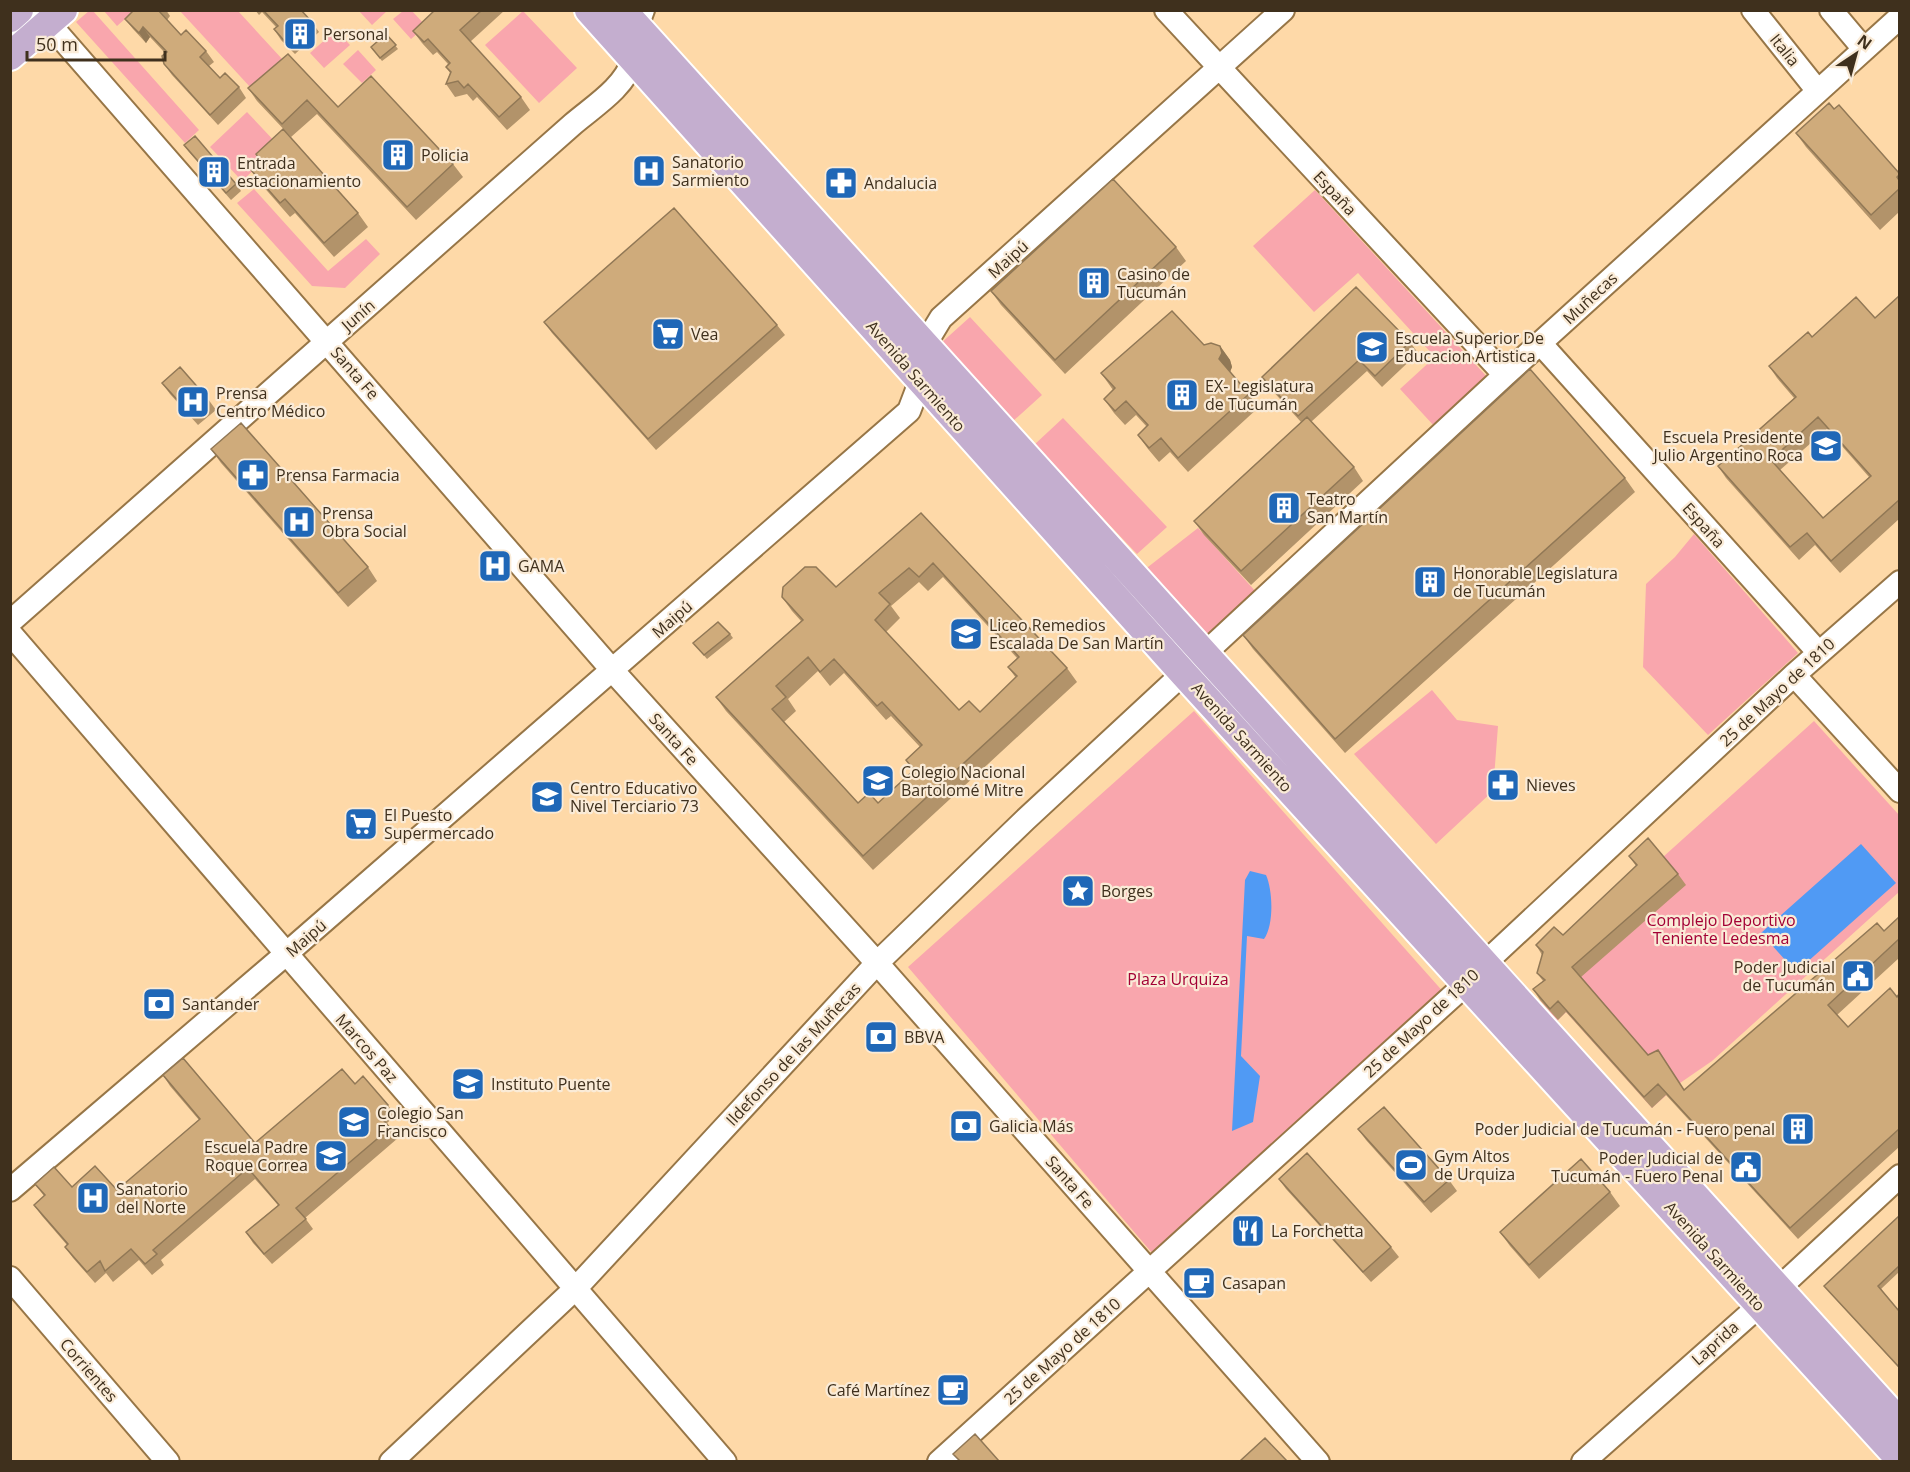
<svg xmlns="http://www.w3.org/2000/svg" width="1910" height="1472" viewBox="0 0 1910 1472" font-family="'Open Sans',sans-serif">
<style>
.green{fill:#f9a6ad}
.water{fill:#509af4}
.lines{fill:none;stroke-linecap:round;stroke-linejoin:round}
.minor-casing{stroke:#977647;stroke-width:26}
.major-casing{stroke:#fff;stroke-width:32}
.minor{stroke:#fff;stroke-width:22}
.major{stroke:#c4aecf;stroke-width:28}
.wall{fill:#b2936a;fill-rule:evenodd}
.shaded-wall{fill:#917856}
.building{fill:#cfab7b;stroke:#917856;stroke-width:1.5;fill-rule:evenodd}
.labels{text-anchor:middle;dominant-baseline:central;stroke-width:4.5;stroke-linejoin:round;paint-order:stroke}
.poi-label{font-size:16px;fill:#3f301d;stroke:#faebd7;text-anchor:start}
.street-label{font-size:16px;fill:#3f301d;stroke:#faebd7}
.park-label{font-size:16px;fill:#a30035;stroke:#faebd7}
</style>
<rect width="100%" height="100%" fill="#fed9a8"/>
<path class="green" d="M89 11H93L199 130 185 143 76 22Z
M104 11H134L117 26Z
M180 11H238L283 60 251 88Z
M359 11H387L372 25Z
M403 11H412L426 26 411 39 393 19Z
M523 11 577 68 539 103 485 45Z
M336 30 350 45 324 68 310 53Z
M358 50 376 70 362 83 343 64Z
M247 112 279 146 242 181 210 147Z
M254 189 328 271 366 239 380 254 345 288 312 286 237 203Z
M1315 190 1488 378 1435 427 1400 389 1435 357 1358 273 1314 312 1253 246Z
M970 317 1042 395 1012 422 940 344Z
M1063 418 1167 527 1137 554 1034 445Z
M1198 528 1257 593 1204 655 1139 574Z
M1694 534 1798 653 1708 735 1643 667 1646 584 1675 557Z
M1432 690 1457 720 1498 726 1493 791 1436 844 1354 754Z
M1194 711 1446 995 1153 1254 908 967Z
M1814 721 1899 815V892L1712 1061 1680 1083 1652 1108 1566 1012 1557 1021 1540 1000 1663 857Z"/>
<path class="water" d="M1861 844 1896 883 1796 972 1761 933Z
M1250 871 1266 875C1273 891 1274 925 1264 939L1247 936 1241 1056 1260 1076 1253 1122 1232 1131 1245 880Z"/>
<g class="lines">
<defs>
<path id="minor" d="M37 10 613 671 877 963 1318 1462
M1166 10 1505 375
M1753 10 1817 90
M1831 10 1863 48
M1541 344 1819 653
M10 622 573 124C594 106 624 88 633 60 639 43 634 31 643 10
M10 633 725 1462
M1794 675 1900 791
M10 1190 286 954 909 411 920 382 924 346 941 318 1283 10
M10 1278 168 1462
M391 1462 576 1288 877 963 1025 820 1505 375 1900 17
M939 1462 1467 983 1485 963 1794 675 1900 582
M1583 1462 1777 1290 1900 1176"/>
<path id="major" d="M589 10 1184 674 1900 1459
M622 10 1900 1423
M10 18 19 10
M10 56 63 10"/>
</defs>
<use href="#minor" class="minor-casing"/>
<use href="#major" class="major-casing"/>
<use href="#minor" class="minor"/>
<use href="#major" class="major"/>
</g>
<path class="wall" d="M134 10H166L170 16 167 20 181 35 206 51 214 62 209 66 220 78 239 87 246 98 218 125 172 75 164 64 165 53 150 37 146 43 133 29 125 19Z
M255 10H301L311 21 319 32 295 54 281 40 274 29 276 27 262 12 259 15Z
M435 10H505L470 42 521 97 530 110 507 130 477 97 473 101 467 94 455 97 446 84 450 73 446 67 448 64 437 52 433 55 422 43 413 31Z
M386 34 398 49 382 61 371 47Z
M248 88 338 107 453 164 463 177 416 220 317 114 291 137 257 101Z
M1796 133 1899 173V212L1880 230 1806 147Z
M184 145 236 184 241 191 231 200 189 152Z
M256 154 358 213 368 227 334 257 295 213 290 217 261 184 251 170 261 161Z
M1176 247 1186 261 1065 374 1001 305 991 291Z
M1899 296V519L1840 573 1815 545 1799 560 1726 478 1718 466 1794 398 1777 378 1769 366 1812 337 1875 318ZM1827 429 1869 477 1823 518 1780 470Z
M544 322 777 325 785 335 656 450 552 333Z
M1410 342 1418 353 1382 387 1367 371 1311 422 1354 467 1363 481 1251 585 1204 535 1194 521 1301 422 1269 387 1262 377Z
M1204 345 1220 346 1230 360 1232 367 1230 372 1249 394 1258 408 1188 472 1170 452 1159 462 1148 449 1138 435 1147 427 1136 415 1125 425 1114 413 1104 399 1113 390 1101 373Z
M162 383 208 399 216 410 198 425 170 394Z
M211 449 368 567 377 581 348 607 221 463Z
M1625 478 1635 492 1345 753 1253 649 1243 635Z
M921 513 1067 668 1077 682 873 870 726 711 716 697 801 621 792 611 782 597 836 587ZM943 577 1017 658 1008 667 1016 678 980 712 959 710 886 632 900 618 891 606 919 582 928 591ZM818 671 830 686 844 673 886 720 891 716 920 747 906 760 913 771 878 803H858L784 722 796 711 788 699Z
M730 634 733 638 707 659 696 646Z
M1629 856 1678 874 1686 885 1581 977 1648 1055 1684 1090 1884 931 1899 917V958L1837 1015 1848 1027 1897 997 1899 994V1147L1798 1239 1666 1095 1652 1108 1566 1012 1558 1020 1540 1000 1533 989 1543 981 1537 973 1542 955 1536 945 1563 935 1636 866Z
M163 1075 255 1143 355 1084 388 1105 395 1116 387 1123 398 1138 305 1218 313 1229 272 1264 253 1243 246 1232 278 1205 255 1179 161 1260 164 1265 152 1275 139 1260 113 1282 106 1273 95 1283 73 1258 65 1247 67 1245 42 1216 34 1205 44 1196 35 1184 117 1190 199 1120 170 1086Z
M1358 1129 1449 1180 1457 1191 1431 1213 1366 1140Z
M1279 1179 1391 1247 1399 1257 1371 1282 1286 1189Z
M1610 1192 1620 1206 1539 1279 1510 1246 1500 1232Z
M1899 1216V1272L1881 1289 1899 1311V1368L1824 1286Z"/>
<path class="shaded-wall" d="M143 27 150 37 146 43 139 33Z
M1220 346 1230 360 1232 367 1229 374 1219 359Z"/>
<path class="building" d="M134 10H158L181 35 186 30 206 51 200 57 220 78 225 73 239 87 210 115 164 64 162 56 167 52 143 27 139 33 125 19Z
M263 10H301L311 21 287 44 274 29 278 26Z
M435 10H482L460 30 521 97 499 117 468 84 464 88 458 81 446 84 451 72 446 67 450 63 428 39 424 42 413 31Z
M386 34 396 45 380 58 371 47Z
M288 54 338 107 371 76 453 164 407 207 307 100 282 124 248 88Z
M1829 103 1834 109 1839 105 1899 173V175L1897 177 1899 180V189L1871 215 1796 133Z
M283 129 358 213 324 243 285 199 280 203 251 170 261 161 256 154Z
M195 136 236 184 226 193 184 145Z
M1113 179 1176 247 1055 360 991 291Z
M674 208 777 325 648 439 544 322Z
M1356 287 1410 342 1375 376 1359 360 1298 416 1262 377Z
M1899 296V500L1831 561 1807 533 1790 547 1718 466 1796 397 1769 366 1808 332 1812 337 1856 297 1875 318ZM1818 417 1871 476 1823 518 1771 460Z
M1172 311 1204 345 1211 343 1220 346 1222 353 1219 359 1249 394 1178 458 1161 438 1149 448 1138 435 1148 425 1126 401 1115 411 1104 399 1115 388 1101 373Z
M180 367 208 399 191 415 162 383Z
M1530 369 1625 478 1335 739 1243 635Z
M1307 417 1354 467 1241 571 1194 521Z
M241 423 368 567 338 593 211 449Z
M921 513 1067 668 863 856 716 697 803 620 782 597 783 587 805 567H816L836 587ZM933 563 1019 657 1008 667 1017 676 980 712 969 701 959 710 875 620 890 604 879 593 909 568 919 577ZM808 657 820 672 834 659 877 706 882 702 922 745 906 760 914 770 878 803 869 793 858 803 772 709 786 697 776 686Z
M718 622 730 634 704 655 693 643Z
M1648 838 1678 874 1572 967 1648 1055 1658 1050 1684 1090 1877 923 1884 931 1899 917V939L1828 1005 1848 1027 1890 988 1897 997 1899 994V1129L1790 1228 1658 1084 1644 1097 1558 1001 1550 1009 1533 989 1545 980 1537 973 1543 952 1536 945 1554 927 1563 935 1637 865 1629 856Z
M183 1058 255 1143 342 1069 355 1084 363 1076 388 1105 378 1114 390 1128 296 1208 306 1219 264 1254 246 1232 279 1205 248 1168 153 1250 157 1254 145 1264 131 1249 105 1271 100 1261 87 1272 65 1247 68 1244 34 1205 45 1195 35 1184 54 1167 72 1187 95 1166 117 1190 200 1119 163 1075Z
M1384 1107 1449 1180 1424 1202 1358 1129Z
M1307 1153 1391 1247 1363 1272 1279 1179Z
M1581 1159 1610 1192 1529 1265 1500 1232Z
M1899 1216V1266L1878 1286 1899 1311V1367L1824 1286Z
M975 1434 999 1461H960L953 1454Z
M1265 1438 1287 1461H1240Z"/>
<defs>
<symbol id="building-square" viewBox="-11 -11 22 22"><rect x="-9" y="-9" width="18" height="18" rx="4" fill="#1f67b7" stroke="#faebd7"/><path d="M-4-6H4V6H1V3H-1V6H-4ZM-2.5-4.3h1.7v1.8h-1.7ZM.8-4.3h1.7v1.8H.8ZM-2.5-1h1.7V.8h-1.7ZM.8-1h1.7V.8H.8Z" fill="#fff"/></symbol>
<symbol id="hospital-square" viewBox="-11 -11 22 22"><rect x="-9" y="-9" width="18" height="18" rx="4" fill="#1f67b7" stroke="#faebd7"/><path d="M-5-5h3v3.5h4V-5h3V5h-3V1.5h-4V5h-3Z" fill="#fff"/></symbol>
<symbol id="pharmacy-square" viewBox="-11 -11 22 22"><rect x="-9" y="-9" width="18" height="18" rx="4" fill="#1f67b7" stroke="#faebd7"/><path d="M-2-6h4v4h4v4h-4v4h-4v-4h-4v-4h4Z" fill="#fff"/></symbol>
<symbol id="supermarket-square" viewBox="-11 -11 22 22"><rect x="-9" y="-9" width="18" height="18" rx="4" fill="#1f67b7" stroke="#faebd7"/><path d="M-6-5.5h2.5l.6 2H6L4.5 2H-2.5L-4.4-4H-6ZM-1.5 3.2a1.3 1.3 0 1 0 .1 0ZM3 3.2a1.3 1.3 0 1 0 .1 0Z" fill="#fff"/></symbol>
<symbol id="university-square" viewBox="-11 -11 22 22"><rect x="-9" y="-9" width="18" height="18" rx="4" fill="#1f67b7" stroke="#faebd7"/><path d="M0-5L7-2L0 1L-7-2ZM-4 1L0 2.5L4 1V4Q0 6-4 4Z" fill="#fff"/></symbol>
<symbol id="school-square" viewBox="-11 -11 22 22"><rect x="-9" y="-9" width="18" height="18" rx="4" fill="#1f67b7" stroke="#faebd7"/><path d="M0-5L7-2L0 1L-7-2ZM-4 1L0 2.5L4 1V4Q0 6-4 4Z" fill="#fff"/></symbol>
<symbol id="sight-square" viewBox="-11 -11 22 22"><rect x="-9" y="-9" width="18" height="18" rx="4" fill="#1f67b7" stroke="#faebd7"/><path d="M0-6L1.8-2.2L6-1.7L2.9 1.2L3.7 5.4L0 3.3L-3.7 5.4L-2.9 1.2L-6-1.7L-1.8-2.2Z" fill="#fff"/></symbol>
<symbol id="civic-square" viewBox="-11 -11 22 22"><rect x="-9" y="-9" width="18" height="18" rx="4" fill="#1f67b7" stroke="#faebd7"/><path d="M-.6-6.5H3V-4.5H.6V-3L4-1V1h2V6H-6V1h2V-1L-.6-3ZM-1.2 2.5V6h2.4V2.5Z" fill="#fff"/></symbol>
<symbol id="bank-square" viewBox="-11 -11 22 22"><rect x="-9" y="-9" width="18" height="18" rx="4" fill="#1f67b7" stroke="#faebd7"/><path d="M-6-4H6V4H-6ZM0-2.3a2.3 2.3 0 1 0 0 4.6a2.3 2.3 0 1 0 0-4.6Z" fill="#fff"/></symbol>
<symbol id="stadium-square" viewBox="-11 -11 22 22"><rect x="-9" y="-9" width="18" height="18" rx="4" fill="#1f67b7" stroke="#faebd7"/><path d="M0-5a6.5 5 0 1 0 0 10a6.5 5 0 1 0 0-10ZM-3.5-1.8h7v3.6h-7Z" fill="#fff"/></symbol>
<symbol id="restaurant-square" viewBox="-11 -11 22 22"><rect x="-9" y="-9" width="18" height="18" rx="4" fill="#1f67b7" stroke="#faebd7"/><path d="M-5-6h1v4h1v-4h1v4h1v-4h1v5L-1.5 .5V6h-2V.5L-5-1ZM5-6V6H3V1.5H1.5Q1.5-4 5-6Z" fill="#fff"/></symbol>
<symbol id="cafe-square" viewBox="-11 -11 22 22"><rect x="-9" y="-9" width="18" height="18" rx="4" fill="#1f67b7" stroke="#faebd7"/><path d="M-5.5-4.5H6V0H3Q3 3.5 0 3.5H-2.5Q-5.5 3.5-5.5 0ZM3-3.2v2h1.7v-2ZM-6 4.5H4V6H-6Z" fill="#fff"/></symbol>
</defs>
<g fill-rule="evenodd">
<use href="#building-square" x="281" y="15" width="38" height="38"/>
<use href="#building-square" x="379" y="136" width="38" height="38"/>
<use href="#hospital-square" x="630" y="152" width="38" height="38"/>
<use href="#building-square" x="195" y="153" width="38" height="38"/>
<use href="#pharmacy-square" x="822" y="164" width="38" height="38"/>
<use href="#building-square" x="1075" y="264" width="38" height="38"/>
<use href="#supermarket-square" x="649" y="315" width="38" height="38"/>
<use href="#university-square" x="1353" y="328" width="38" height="38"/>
<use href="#building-square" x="1163" y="376" width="38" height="38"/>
<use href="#hospital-square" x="174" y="383" width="38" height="38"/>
<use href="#school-square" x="1807" y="427" width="38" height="38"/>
<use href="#pharmacy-square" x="234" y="456" width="38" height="38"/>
<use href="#building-square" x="1265" y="489" width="38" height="38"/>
<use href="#hospital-square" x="280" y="503" width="38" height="38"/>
<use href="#hospital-square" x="476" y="547" width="38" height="38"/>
<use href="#building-square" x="1411" y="563" width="38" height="38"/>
<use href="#school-square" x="947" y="615" width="38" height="38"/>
<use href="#school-square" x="859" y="762" width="38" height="38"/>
<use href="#pharmacy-square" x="1484" y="766" width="38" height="38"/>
<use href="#university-square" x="528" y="778" width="38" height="38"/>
<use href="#supermarket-square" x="342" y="805" width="38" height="38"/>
<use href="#sight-square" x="1059" y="872" width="38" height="38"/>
<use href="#civic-square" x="1839" y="957" width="38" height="38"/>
<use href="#bank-square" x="140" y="985" width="38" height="38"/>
<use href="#bank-square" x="862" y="1018" width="38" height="38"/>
<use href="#school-square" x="449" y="1065" width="38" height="38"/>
<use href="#school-square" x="335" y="1103" width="38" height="38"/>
<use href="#bank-square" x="947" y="1107" width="38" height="38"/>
<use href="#building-square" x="1779" y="1110" width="38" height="38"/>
<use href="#school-square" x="312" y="1137" width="38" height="38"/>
<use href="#stadium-square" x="1392" y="1146" width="38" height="38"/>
<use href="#civic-square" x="1727" y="1148" width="38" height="38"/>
<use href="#hospital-square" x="74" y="1179" width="38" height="38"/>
<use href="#restaurant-square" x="1229" y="1212" width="38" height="38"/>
<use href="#cafe-square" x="1180" y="1264" width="38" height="38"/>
<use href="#cafe-square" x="934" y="1371" width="38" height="38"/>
</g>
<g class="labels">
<g class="poi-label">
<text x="323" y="34">Personal</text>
<text x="421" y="155">Policia</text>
<text x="672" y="162">Sanatorio<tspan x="672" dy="18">Sarmiento</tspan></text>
<text x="237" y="163">Entrada<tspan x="237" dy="18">estacionamiento</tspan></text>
<text x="864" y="183">Andalucia</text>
<text x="1117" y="274">Casino de<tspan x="1117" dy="18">Tucumán</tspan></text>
<text x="691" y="334">Vea</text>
<text x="1395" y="338">Escuela Superior De<tspan x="1395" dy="18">Educacion Artistica</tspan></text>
<text x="1205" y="386">EX- Legislatura<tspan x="1205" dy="18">de Tucumán</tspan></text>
<text x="216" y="393">Prensa<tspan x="216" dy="18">Centro Médico</tspan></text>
<text x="1803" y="437" text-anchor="end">Escuela Presidente<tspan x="1803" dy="18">Julio Argentino Roca</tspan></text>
<text x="276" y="475">Prensa Farmacia</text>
<text x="1307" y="499">Teatro<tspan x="1307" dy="18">San Martín</tspan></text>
<text x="322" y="513">Prensa<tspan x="322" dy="18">Obra Social</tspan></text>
<text x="518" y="566">GAMA</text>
<text x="1453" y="573">Honorable Legislatura<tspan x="1453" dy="18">de Tucumán</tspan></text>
<text x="989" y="625">Liceo Remedios<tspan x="989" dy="18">Escalada De San Martín</tspan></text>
<text x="901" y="772">Colegio Nacional<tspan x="901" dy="18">Bartolomé Mitre</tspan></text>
<text x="1526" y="785">Nieves</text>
<text x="570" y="788">Centro Educativo<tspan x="570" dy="18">Nivel Terciario 73</tspan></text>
<text x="384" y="815">El Puesto<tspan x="384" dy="18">Supermercado</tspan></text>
<text x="1101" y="891">Borges</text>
<text x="1835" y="967" text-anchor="end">Poder Judicial<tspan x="1835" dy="18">de Tucumán</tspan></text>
<text x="182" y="1004">Santander</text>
<text x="904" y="1037">BBVA</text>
<text x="491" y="1084">Instituto Puente</text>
<text x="377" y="1113">Colegio San<tspan x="377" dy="18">Francisco</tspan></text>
<text x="989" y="1126">Galicia Más</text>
<text x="1775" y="1129" text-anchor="end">Poder Judicial de Tucumán - Fuero penal</text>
<text x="308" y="1147" text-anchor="end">Escuela Padre<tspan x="308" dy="18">Roque Correa</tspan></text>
<text x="1434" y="1156">Gym Altos<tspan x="1434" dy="18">de Urquiza</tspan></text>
<text x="1723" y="1158" text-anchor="end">Poder Judicial de<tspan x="1723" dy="18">Tucumán - Fuero Penal</tspan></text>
<text x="116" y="1189">Sanatorio<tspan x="116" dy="18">del Norte</tspan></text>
<text x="1271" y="1231">La Forchetta</text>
<text x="1222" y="1283">Casapan</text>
<text x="930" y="1390" text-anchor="end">Café Martínez</text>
</g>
<g class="street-label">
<text transform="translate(1785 50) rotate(51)">Italia</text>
<text transform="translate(1335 193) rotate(47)">España</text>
<text transform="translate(1008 259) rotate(-42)">Maipú</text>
<text transform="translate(1590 298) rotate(-43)">Muñecas</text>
<text transform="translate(358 315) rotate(-41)">Junín</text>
<text transform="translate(355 373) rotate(49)">Santa Fe</text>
<text transform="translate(916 376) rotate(49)">Avenida Sarmiento</text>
<text transform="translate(1704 525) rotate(48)">España</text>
<text transform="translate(672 619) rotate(-41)">Maipú</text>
<text transform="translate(1777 692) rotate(-43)">25 de Mayo de 1810</text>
<text transform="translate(1242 737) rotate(48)">Avenida Sarmiento</text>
<text transform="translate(674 739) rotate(48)">Santa Fe</text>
<text transform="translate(306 938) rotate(-41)">Maipú</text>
<text transform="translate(1421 1023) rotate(-43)">25 de Mayo de 1810</text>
<text transform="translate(367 1048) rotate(49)">Marcos Paz</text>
<text transform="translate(793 1054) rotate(-47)">Ildefonso de las Muñecas</text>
<text transform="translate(1070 1182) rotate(49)">Santa Fe</text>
<text transform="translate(1715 1256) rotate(48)">Avenida Sarmiento</text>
<text transform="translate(1715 1343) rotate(-42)">Laprida</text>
<text transform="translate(1062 1351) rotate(-42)">25 de Mayo de 1810</text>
<text transform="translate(89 1370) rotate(49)">Corrientes</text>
</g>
<g class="park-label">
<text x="1721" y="920">Complejo Deportivo<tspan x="1721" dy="18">Teniente Ledesma</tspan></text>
<text x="1178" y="979">Plaza Urquiza</text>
</g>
</g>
<rect width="1910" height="1472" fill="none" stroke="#3f301d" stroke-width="24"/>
<g transform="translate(1856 54) rotate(36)" stroke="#faebd7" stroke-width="4.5" paint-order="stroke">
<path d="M0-4.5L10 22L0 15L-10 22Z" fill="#3f301d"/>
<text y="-9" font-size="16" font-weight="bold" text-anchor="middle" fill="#3f301d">N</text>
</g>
<path d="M27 51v9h138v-9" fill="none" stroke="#3f301d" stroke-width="3"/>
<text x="36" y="51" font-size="18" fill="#3f301d" stroke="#faebd7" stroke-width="4.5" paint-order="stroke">50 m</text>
</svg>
